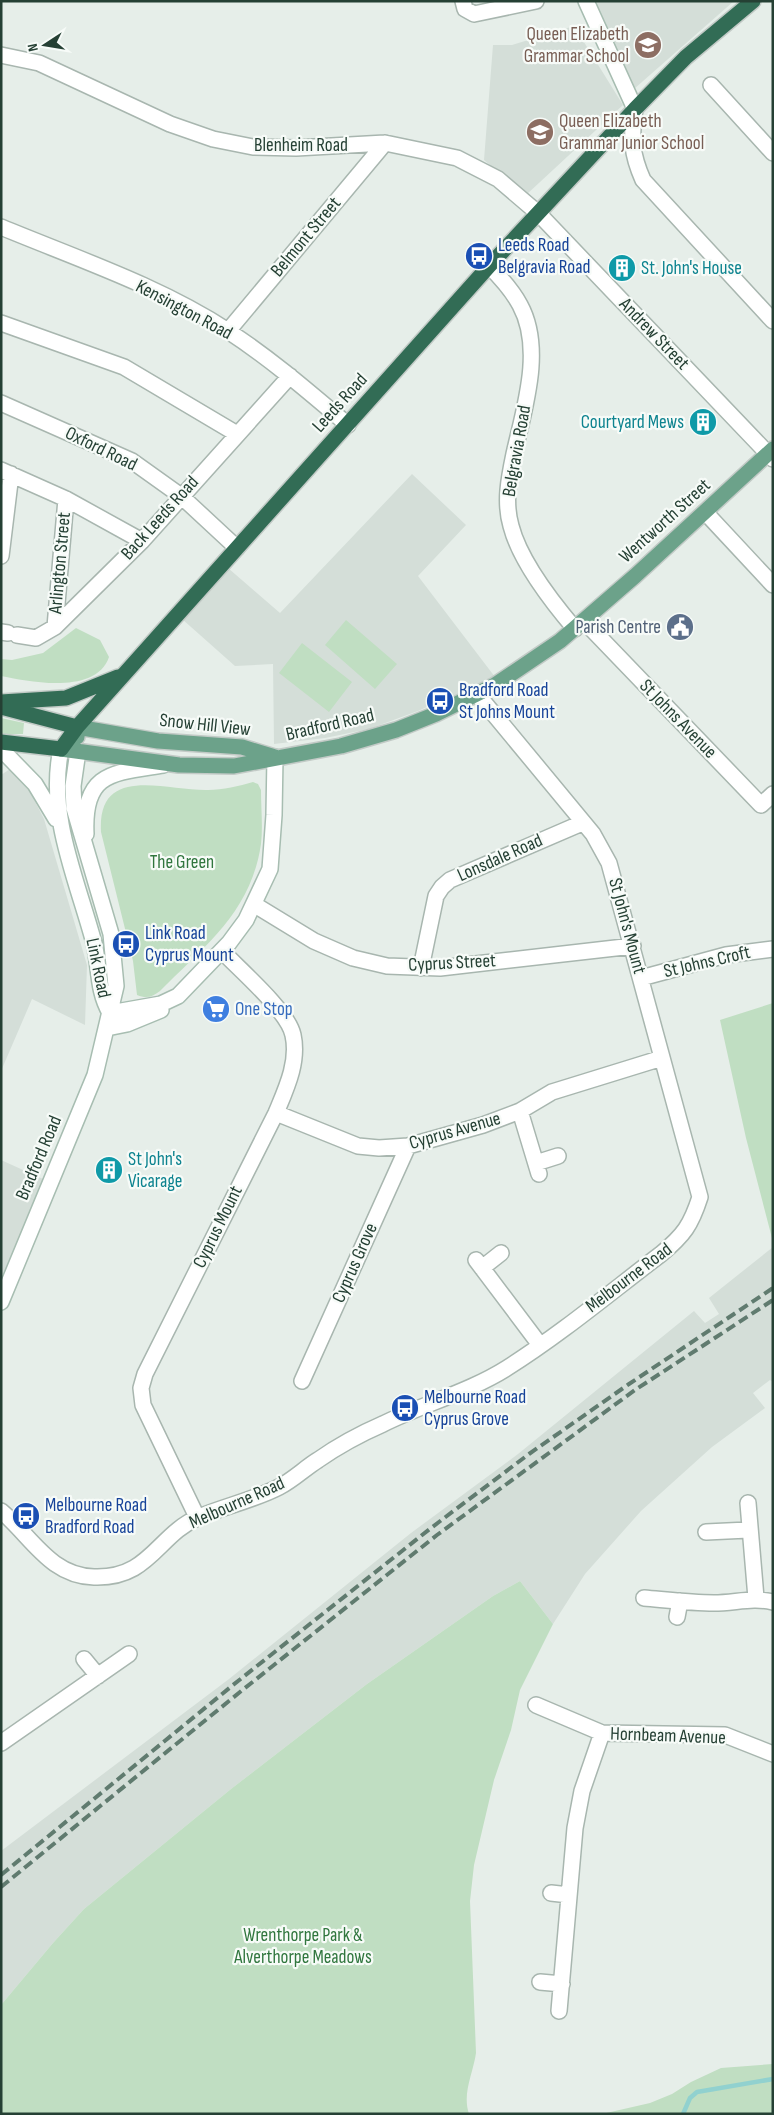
<svg xmlns="http://www.w3.org/2000/svg" width="774" height="2115" viewBox="0 0 774 2115" font-family="'Sofia Sans Condensed',sans-serif">
<style>
.built{fill:#d4ded8}
.green{fill:#c0dec2}
.lines{fill:none;stroke-linecap:round;stroke-linejoin:round}
.stream{stroke:#91d1cf;stroke-width:4.5}
.street-casing{stroke:#a8b6af;stroke-width:18}
.secondary-casing{stroke:#a7bdb1;stroke-width:18}
.primary-casing{stroke:#c2cac6;stroke-width:18}
.highway-casing{stroke:#c2cac6;stroke-width:18}
.street{stroke:#fff;stroke-width:15}
.secondary{stroke:#fff;stroke-width:15}
.primary{stroke:#6ca28a;stroke-width:15}
.highway{stroke:#326c55;stroke-width:15}
.rail{stroke:#607b6f;stroke-width:4;stroke-dasharray:10 5;stroke-linecap:butt}
.labels{text-anchor:middle;dominant-baseline:central;stroke-width:4.5;stroke-linejoin:round;paint-order:stroke}
.education-label{font-size:19px;fill:#785e54;stroke:#f7fbf8;text-anchor:end}
.street-label{font-size:19px;fill:#254034;stroke:#f7fbf8}
.transit-label{font-size:19px;fill:#164399;stroke:#f7fbf8;text-anchor:start}
.culture-label{font-size:19px;fill:#0d838f;stroke:#f7fbf8;text-anchor:start}
.service-label{font-size:19px;fill:#4e5e75;stroke:#f7fbf8;text-anchor:end}
.park-label{font-size:19px;fill:#30763e;stroke:#f7fbf8}
.shop-label{font-size:19px;fill:#366cbe;stroke:#f7fbf8;text-anchor:start}
</style>
<rect width="100%" height="100%" fill="#e6eee9"/>
<path class="built" d="M592 1H734L634 89Z
M574 26 623 105 526 195 484 160 493 45H512Z
M412 474 466 525 418 576 495 677 418 711 369 729 325 738 274 744 273 664 235 666 182 619 228 568 280 613Z
M13 767 22 776 44 819 87 965 85 1025 32 999 1 1071V775Z
M1 1160 43 1179 5 1273 1 1275Z
M773 1247V1382L770 1380 753 1393 765 1408 712 1447 641 1511 585 1574 553 1624 520 1581 493 1596 367 1684 231 1789 84 1909 53 1943 1 2005V1851L229 1679 411 1533 518 1454 694 1311 705 1323 719 1314 709 1298Z"/>
<path class="green" d="M346 620 397 664 375 689 325 645Z
M76 628 100 640 109 657C96 695 30 682 1 676V659L12 660 43 653Z
M302 643 352 682 329 712 279 673Z
M1 718 24 723 23 734H1Z
M253 782 258 784 261 790C261 808 263 827 261 844 251 912 206 945 160 991 152 997 147 999 137 995L133 961 101 832C97 763 166 791 208 790 223 790 239 786 253 782Z
M773 1003V1242L746 1138 720 1020Z
M520 1581 553 1624 520 1690 511 1730 494 1780 474 1865 470 1901 476 2053C473 2074 462 2093 469 2114H1V2005L53 1943 84 1909 231 1789 367 1684 493 1596Z
M773 2064V2114H602L650 2103 672 2094 691 2082 721 2068Z"/>
<g class="lines">
<path class="stream" d="M683 2114 690 2098 697 2092 773 2079"/>
<defs>
<path id="street" d="M463 1 465 9 474 14 536 1
M1 55 39 63 170 124 213 139 253 147 296 148 385 143 457 158 498 179 539 214 773 459
M711 85 773 153
M635 109C631 139 631 153 643 180L773 321
M1 227C78 259 159 286 228 331 271 359 309 392 348 425
M489 266C501 278 512 290 520 305 544 349 524 409 514 454 509 478 504 502 511 526 520 561 552 602 575 629
M1 323 124 367 237 434
M228 331 385 143
M1 403 132 461 181 496 237 548
M1 470 66 499 142 541
M705 512 773 585
M1 556 11 474
M584 621 761 805 773 794
M55 627 66 499
M1 632 8 633
M17 635 36 638 55 627 142 541 290 376
M255 905 314 941 353 958 387 966 440 968 633 946
M421 968 436 896 442 887 450 880 582 823
M641 978 726 955 773 949
M520 1111 539 1174
M276 1113 358 1146 379 1148 408 1146 483 1125 520 1111 552 1092 662 1058
M536 1163 558 1156
M476 1260 540 1345
M482 1268 501 1253
M302 1381 408 1146
M748 1503 756 1598
M1 1511C31 1536 50 1576 94 1577 150 1579 157 1535 199 1517 225 1506 254 1500 279 1487 293 1480 305 1468 318 1460 338 1446 360 1434 383 1424 423 1404 469 1392 507 1368 561 1334 611 1292 661 1254 684 1235 691 1225 700 1197L609 863 593 834 478 695
M197 1517 143 1405 141 1388 145 1374 276 1113C286 1089 299 1062 293 1035 288 1011 240 970 222 951
M706 1532 748 1530
M644 1598C667 1600 691 1603 714 1603 735 1603 753 1597 773 1602
M677 1617 680 1601
M84 1659 98 1676
M536 1705 602 1733 725 1735 773 1754
M1 1743 129 1654
M551 1893 569 1895
M540 1982 562 1984
M559 2011 575 1828 582 1791 602 1733"/>
<path id="secondary" d="M586 1 635 109
M1 749 35 784 56 819
M61 749C47 816 77 879 94 943 100 969 97 990 110 1013
M86 834C83 772 112 773 163 765
M110 1013 161 1004 178 996 229 943 246 920 270 869 274 815 275 757
M107 1028 127 1024 161 1010
M1 1302 95 1075 116 986 111 934 74 808 73 786 78 751"/>
<path id="primary" d="M77 737V727L158 741 242 747 275 757
M61 749 179 765 234 766 341 746 396 730 436 714 495 685 560 641 635 576 773 449"/>
<path id="highway" d="M1 702 66 698 118 677
M1 707 77 727
M1 742 61 749 77 727 489 266 635 109 686 57 753 1"/>
</defs>
<use href="#street" class="street-casing"/>
<use href="#secondary" class="secondary-casing"/>
<use href="#primary" class="primary-casing"/>
<use href="#highway" class="highway-casing"/>
<use href="#street" class="street"/>
<use href="#secondary" class="secondary"/>
<use href="#primary" class="primary"/>
<use href="#highway" class="highway"/>
<path class="rail" d="M1 1875 233 1685 431 1528 529 1454 629 1384 773 1288
M1 1887 240 1692 437 1535 635 1390 773 1300"/>
</g>
<defs>
<symbol id="school-disc" viewBox="-11 -11 22 22"><circle r="9.5" fill="#8d6e63" stroke="#f7fbf8"/><path d="M0-5L7-2L0 1L-7-2ZM-4 1L0 2.5L4 1V4Q0 6-4 4Z" fill="#fff"/></symbol>
<symbol id="bus-disc" viewBox="-11 -11 22 22"><circle r="9.5" fill="#1a4fb4" stroke="#f7fbf8"/><path d="M-5-6H5V4H4V6H2V4H-2V6H-4V4H-5ZM-3.5-4V0h7V-4ZM-3.5 1.2v1.5H-2V1.2ZM2 1.2v1.5H3.5V1.2Z" fill="#fff"/></symbol>
<symbol id="building-disc" viewBox="-11 -11 22 22"><circle r="9.5" fill="#0f9aa8" stroke="#f7fbf8"/><path d="M-4-6H4V6H1V3H-1V6H-4ZM-2.5-4.3h1.7v1.8h-1.7ZM.8-4.3h1.7v1.8H.8ZM-2.5-1h1.7V.8h-1.7ZM.8-1h1.7V.8H.8Z" fill="#fff"/></symbol>
<symbol id="civic-disc" viewBox="-11 -11 22 22"><circle r="9.5" fill="#5c6f8a" stroke="#f7fbf8"/><path d="M-.6-6.5H3V-4.5H.6V-3L4-1V1h2V6H-6V1h2V-1L-.6-3ZM-1.2 2.5V6h2.4V2.5Z" fill="#fff"/></symbol>
<symbol id="supermarket-disc" viewBox="-11 -11 22 22"><circle r="9.5" fill="#3f7fe0" stroke="#f7fbf8"/><path d="M-6-5.5h2.5l.6 2H6L4.5 2H-2.5L-4.4-4H-6ZM-1.5 3.2a1.3 1.3 0 1 0 .1 0ZM3 3.2a1.3 1.3 0 1 0 .1 0Z" fill="#fff"/></symbol>
</defs>
<g fill-rule="evenodd">
<use href="#school-disc" x="632" y="29" width="32" height="32"/>
<use href="#school-disc" x="524" y="116" width="32" height="32"/>
<use href="#bus-disc" x="463" y="240" width="32" height="32"/>
<use href="#building-disc" x="606" y="252" width="32" height="32"/>
<use href="#building-disc" x="687" y="406" width="32" height="32"/>
<use href="#civic-disc" x="664" y="611" width="32" height="32"/>
<use href="#bus-disc" x="424" y="685" width="32" height="32"/>
<use href="#bus-disc" x="110" y="928" width="32" height="32"/>
<use href="#supermarket-disc" x="200" y="993" width="32" height="32"/>
<use href="#building-disc" x="93" y="1154" width="32" height="32"/>
<use href="#bus-disc" x="389" y="1392" width="32" height="32"/>
<use href="#bus-disc" x="10" y="1500" width="32" height="32"/>
</g>
<g class="labels">
<g class="education-label">
<text x="629" y="34">Queen Elizabeth<tspan x="629" dy="22">Grammar School</tspan></text>
<text x="559" y="121" text-anchor="start">Queen Elizabeth<tspan x="559" dy="22">Grammar Junior School</tspan></text>
</g>
<g class="street-label">
<text x="301" y="145">Blenheim Road</text>
<text transform="translate(306 237) rotate(-50)">Belmont Street</text>
<text transform="translate(184 310) rotate(28)">Kensington Road</text>
<text transform="translate(654 334) rotate(46)">Andrew Street</text>
<text transform="translate(340 403) rotate(-48)">Leeds Road</text>
<text transform="translate(101 449) rotate(26)">Oxford Road</text>
<text transform="translate(517 451) rotate(-80)">Belgravia Road</text>
<text transform="translate(160 518) rotate(-48)">Back Leeds Road</text>
<text transform="translate(665 521) rotate(-42)">Wentworth Street</text>
<text transform="translate(60 563) rotate(-85)">Arlington Street</text>
<text transform="translate(678 719) rotate(46)">St Johns Avenue</text>
<text transform="translate(205 725) rotate(6)">Snow Hill View</text>
<text transform="translate(330 725) rotate(-13)">Bradford Road</text>
<text transform="translate(500 858) rotate(-24)">Lonsdale Road</text>
<text transform="translate(627 926) rotate(75)">St John's Mount</text>
<text transform="translate(707 962) rotate(-13)">St Johns Croft</text>
<text transform="translate(452 963) rotate(-3)">Cyprus Street</text>
<text transform="translate(98 968) rotate(78)">Link Road</text>
<text transform="translate(455 1131) rotate(-16)">Cyprus Avenue</text>
<text transform="translate(39 1158) rotate(-67)">Bradford Road</text>
<text transform="translate(218 1227) rotate(-64)">Cyprus Mount</text>
<text transform="translate(355 1263) rotate(-66)">Cyprus Grove</text>
<text transform="translate(629 1278) rotate(-37)">Melbourne Road</text>
<text transform="translate(237 1503) rotate(-24)">Melbourne Road</text>
<text transform="translate(668 1736) rotate(2)">Hornbeam Avenue</text>
</g>
<g class="transit-label">
<text x="498" y="245">Leeds Road<tspan x="498" dy="22">Belgravia Road</tspan></text>
<text x="459" y="690">Bradford Road<tspan x="459" dy="22">St Johns Mount</tspan></text>
<text x="145" y="933">Link Road<tspan x="145" dy="22">Cyprus Mount</tspan></text>
<text x="424" y="1397">Melbourne Road<tspan x="424" dy="22">Cyprus Grove</tspan></text>
<text x="45" y="1505">Melbourne Road<tspan x="45" dy="22">Bradford Road</tspan></text>
</g>
<g class="culture-label">
<text x="641" y="268">St. John's House</text>
<text x="684" y="422" text-anchor="end">Courtyard Mews</text>
<text x="128" y="1159">St John's<tspan x="128" dy="22">Vicarage</tspan></text>
</g>
<g class="service-label">
<text x="661" y="627">Parish Centre</text>
</g>
<g class="park-label">
<text x="182" y="862">The Green</text>
<text x="303" y="1935">Wrenthorpe Park &amp;<tspan x="303" dy="22">Alverthorpe Meadows</tspan></text>
</g>
<g class="shop-label">
<text x="235" y="1009">One Stop</text>
</g>
</g>
<rect width="774" height="2115" fill="none" stroke="#254034" stroke-width="5"/>
<g transform="translate(45 45) rotate(258)" stroke="#f7fbf8" stroke-width="4" paint-order="stroke">
<path d="M0-4L9 19L0 12L-9 19Z" fill="#254034"/>
<text y="-8" font-size="14" font-weight="bold" text-anchor="middle" fill="#254034">N</text>
</g>
</svg>
